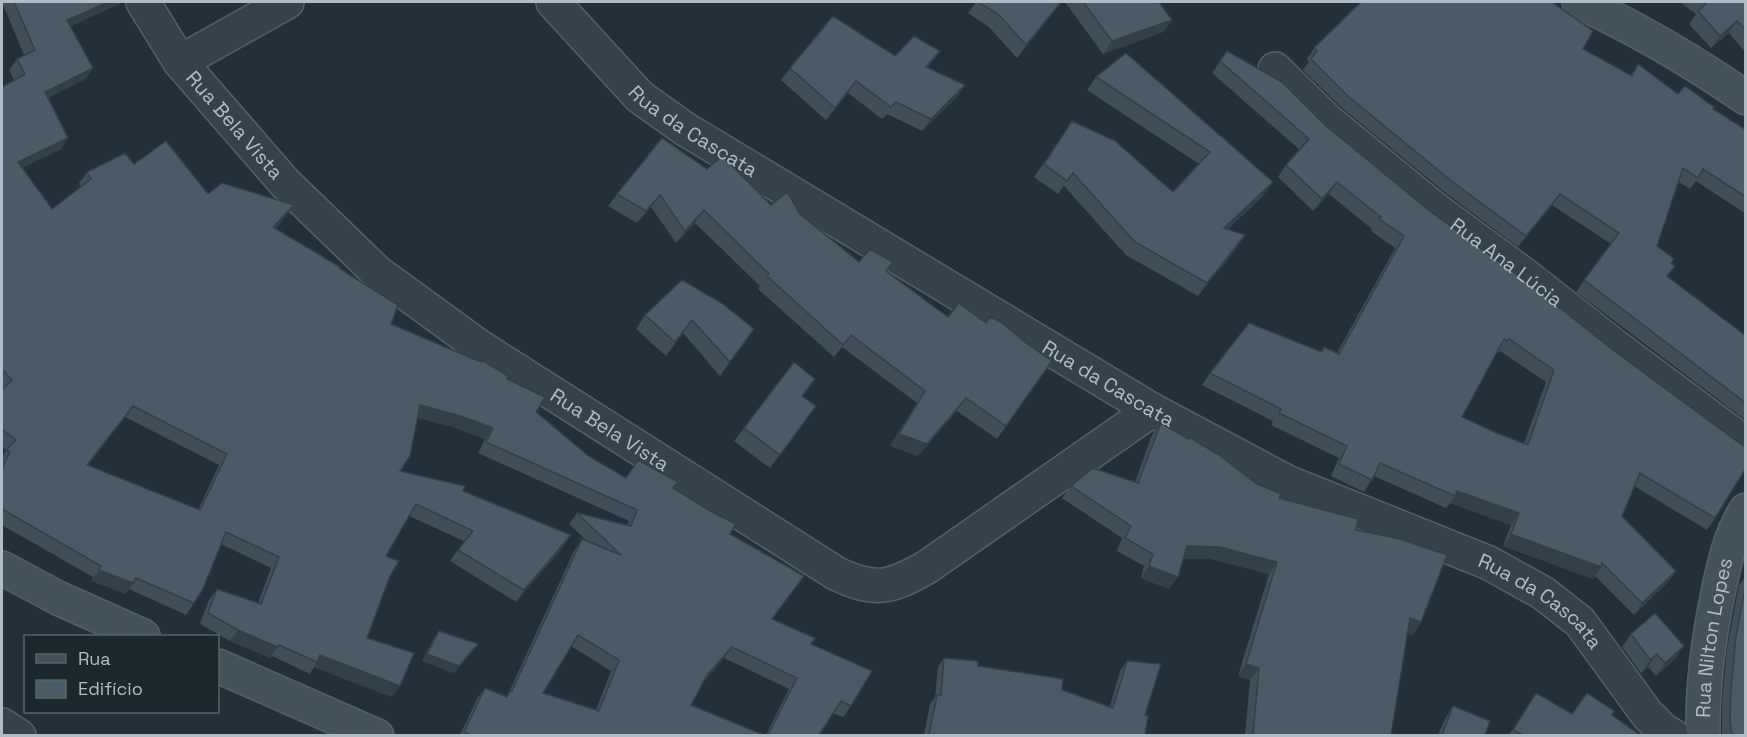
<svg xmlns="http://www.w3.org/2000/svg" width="1747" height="737" viewBox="0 0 1747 737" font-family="'Space Grotesk',sans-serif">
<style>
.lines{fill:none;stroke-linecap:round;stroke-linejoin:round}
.minor-casing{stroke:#546067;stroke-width:36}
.secondary-casing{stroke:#546067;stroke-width:36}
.minor{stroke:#364249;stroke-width:33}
.secondary{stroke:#44525c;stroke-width:33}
.wall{fill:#404e57;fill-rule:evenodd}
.shaded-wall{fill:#344047}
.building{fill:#4b5b65;stroke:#344047;stroke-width:1.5;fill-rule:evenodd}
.labels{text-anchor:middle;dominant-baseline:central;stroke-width:5;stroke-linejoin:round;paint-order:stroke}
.street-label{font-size:20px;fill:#b1bdc5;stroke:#1c272e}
</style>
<rect width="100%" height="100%" fill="#233039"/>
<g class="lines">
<defs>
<g id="minor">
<path id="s1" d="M143 2 180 62 285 183 377 272 480 347 837 574C876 592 890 588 927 567L1152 410"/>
<path id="s2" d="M553 2 640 97 685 129 1152 410 1287 482 1489 563 1543 593 1580 622 1647 714 1663 730 1673 736"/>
<path d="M180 62 287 2"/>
<path id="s3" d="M1275 69 1329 122 1435 209 1530 279 1616 347 1746 444"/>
<path d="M2 725 19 736"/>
</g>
<g id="secondary">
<path d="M1579 2C1639 29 1692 61 1746 98"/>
<path d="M2 568 58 598 143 636"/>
<path d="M218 666 377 736"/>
<path id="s4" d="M1703 736C1702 687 1708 641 1718 593 1724 564 1730 535 1746 510"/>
</g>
</defs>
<use href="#minor" class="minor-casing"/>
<use href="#secondary" class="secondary-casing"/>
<use href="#minor" class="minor"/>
<use href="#secondary" class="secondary"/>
</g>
<path class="wall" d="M2 2H121L119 4 71 26 93 68 85 79 48 98 61 149 22 168 52 209 81 187 79 183 87 172 134 164 208 194 294 205 286 216 275 229 339 268 391 324 507 379 536 412 590 457 626 478 673 488 730 534 772 619 811 644 851 706 843 717 833 713 819 735H766L789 689 724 658 704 681 691 705 764 735H460L477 699 485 688 506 696 509 692 574 551 582 539 588 542 569 524 577 513 627 525 629 521 478 453 485 439 453 427 418 418 400 471 463 491 564 546 516 602 450 561 464 541 409 516 386 556 390 576 367 638 392 697 314 667 310 674 272 656 270 658 230 641 200 624 209 600 217 589 258 603 271 568 221 544 194 603 186 615 129 589 126 594 92 581 93 577 2 525V465L3 463H2V457L6 450 2 446V87L14 80 9 70 17 59 24 55ZM125 417 219 465 198 510 88 465ZM571 646 611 671 596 710 543 693Z
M976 2H1062L1017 58 989 27 968 13Z
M1065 2H1159L1172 20 1163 32 1103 54Z
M1680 2H1746V53L1729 33 1711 48 1689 24 1696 14Z
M1314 48 1583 49 1631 75 1638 64 1678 94 1713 109 1746 130V214L1696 181 1690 189 1679 182 1657 246 1672 263 1667 277 1746 336V417L1744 419 1576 292 1611 244 1552 205 1518 247 1447 194 1342 108 1303 70 1309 62 1307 59Z
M1227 51 1715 518 1707 530 1634 486 1622 516 1676 571 1667 583 1634 615 1595 576 1593 579 1503 546 1511 525 1450 503 1446 508 1374 476 1364 492 1331 476 1339 458 1271 425 1273 421 1202 385 1210 373 1321 351 1324 347 1337 353 1395 248 1371 231 1372 229 1329 194 1313 211 1278 177 1286 165 1300 150 1212 73ZM1500 351 1546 382 1524 443 1497 433 1462 417 1497 352 1499 353Z
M1126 53 1263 196 1228 229 1245 235 1236 249 1198 296 1126 255 1064 186 1058 194 1034 177 1072 121 1173 192 1199 164 1087 90 1096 77Z
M895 56 931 63 927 68 965 85 957 97 922 131 887 114 882 119 848 93 826 120 781 80 790 68Z
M707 169 771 205 800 214 859 262 886 271 948 317 986 323 1026 343 1052 361 997 439 957 411 918 456 890 446 917 403 842 347 834 357 758 289 760 286 695 223 676 243 651 207 637 223 608 206 617 194Z
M682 280 754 329 720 376 683 333 666 356 636 329 645 315Z
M803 396 806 419 770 468 734 441 744 428Z
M1161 423 1188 439 1189 437 1257 484 1279 498 1356 530 1421 622 1413 635 1407 633 1391 735H1245L1250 680 1238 676 1269 574 1211 559H1183L1169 589 1141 578 1144 566 1117 551 1122 538 1062 498 1071 486 1135 482 1152 435Z
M1746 576V735H1722V701L1727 649 1739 585Z
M439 631 473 651 454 673 422 661 434 638Z
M1631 634 1684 646 1675 659 1656 676 1648 667 1641 673 1622 647Z
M944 658 1062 690 1110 706 1120 671 1127 661 1145 715V735H924L930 704 935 698 938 667Z
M1536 693 1572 714 1612 715 1640 735H1509Z
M1453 706 1485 735H1438L1445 719Z"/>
<path class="shaded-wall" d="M108 2H121L119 4 60 31 67 20Z
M1061 2H1062L1017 58 1026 45Z
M1172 20 1163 32 1103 54 1112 41Z
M1737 21 1729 33 1711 48 1720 36Z
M940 51 931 63 917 79 926 67Z
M93 68 85 79 37 104 45 92Z
M856 81 848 93 826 120 835 108Z
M965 85 957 97 922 131 931 119Z
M68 138 61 149 10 174 18 162Z
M1273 182 1263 196 1215 241 1224 228Z
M1337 182 1329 194 1313 211 1322 199Z
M1560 194 1552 205 1518 247 1526 236Z
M660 195 651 207 637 223 646 211Z
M294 205 286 216 265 239 273 227Z
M704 210 695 223 676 243 685 231Z
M1245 235 1236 249 1198 296 1207 283Z
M966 398 957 411 918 456 890 446 899 434Z
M420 405 461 416 493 428 485 439 453 427 412 416Z
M133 406 125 417 80 476 87 465Z
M1457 491 1519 513 1511 525 1450 503Z
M1511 534 1601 567 1593 579 1503 546Z
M571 535 564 546 516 602 524 590Z
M1187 546 1220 547 1277 562 1269 574 1211 559H1178Z
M1149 566 1178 577 1169 589 1141 578Z
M99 570 133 583 126 594 92 581Z
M1676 571 1667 583 1634 615 1642 603Z
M1410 618 1421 622 1413 635 1401 630Z
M238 630 278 647 270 658 230 641Z
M478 644 454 673 422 661 427 654Z
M1684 646 1675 659 1656 676 1665 663Z
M732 647 724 658 699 686 707 675Z
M1657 654 1648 667 1641 673 1650 660Z
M320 655 400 686 392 697 314 667Z
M1246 664 1259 668 1250 680 1238 676Z"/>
<path class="building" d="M14 2H108L67 20 93 68 45 92 68 138 18 162 52 209 91 179 87 172 125 153 134 164 166 141 208 194 222 183 294 205 273 227 340 267 339 268 398 305 391 324 481 362 482 360 508 376 507 379 545 397 536 412 590 457 626 478 638 460 678 482 673 488 712 512 736 524 730 534 804 576 772 619 815 638 811 644 872 671 851 706 841 701 819 735H768L797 678 732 647 707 675 691 705 764 735H471L464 732 485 688 507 697 511 690 512 691 582 539 621 555 577 513 631 526 637 510 486 442 493 428 461 416 420 405 410 456 400 471 465 486 463 491 571 535 524 590 458 550 473 531 416 504 386 556 399 561 390 576 367 638 414 653 400 686 320 655 317 662 279 645 278 647 238 630 208 613 217 589 261 604 279 557 226 532 203 589 194 603 136 578 133 583 99 570 101 566 2 509V469L10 452 6 450 16 440 2 429V390L12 380 2 369V87L25 74 17 59 35 50ZM133 406 227 454 200 510 87 465ZM578 635 619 660 599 711 543 693Z
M978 2H1061L1026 45 998 14Z
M1083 2H1159L1172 20 1112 41Z
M1361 2H1552L1593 31 1583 49 1632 76 1638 64 1678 94 1685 86 1714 107 1713 109 1746 130V197L1703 169 1698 178 1683 168 1657 246 1674 259 1671 263 1675 266 1667 276 1746 336V403L1584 280 1619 233 1560 194 1526 236 1454 183 1349 97 1311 59 1317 51 1314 48Z
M1704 2H1746V30L1737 21 1720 36 1698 11 1706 4Z
M833 16 895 56 914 36 940 51 926 67 965 85 931 119 896 102 891 107 856 81 835 108 790 68Z
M1227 51 1282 82 1325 125 1431 212 1527 282 1613 350 1746 448V468L1715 518 1640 473 1622 516 1676 571 1642 603 1602 563 1601 567 1511 534 1519 513 1457 491 1455 496 1380 463 1372 480 1339 464 1347 446 1279 413 1281 409 1210 373 1249 323 1322 352 1324 347 1339 354 1404 236 1379 219 1381 217 1337 182 1322 199 1286 165 1309 139 1220 61ZM1504 339 1507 341 1509 339 1554 370 1528 445 1497 433 1462 417Z
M1126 53 1273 182 1224 228 1245 235 1207 283 1135 242 1073 173 1067 181 1044 164 1072 121 1115 141 1173 192 1210 152 1096 77Z
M662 138 707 169 722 156 771 205 786 193 789 195 800 214 859 262 870 249 893 262 886 271 948 317 959 303 986 323 991 317 1002 323 1026 343 1052 361 1006 426 966 398 927 444 899 434 925 391 851 335 843 345 767 276 769 274 704 210 685 231 660 195 646 211 617 194Z
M682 280 723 304 754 329 730 362 692 320 675 342 645 315Z
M794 362 815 379 802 396 816 406 780 455 744 428Z
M1161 423 1188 439 1189 437 1219 455 1257 484 1281 494 1279 498 1358 519 1356 530 1400 539 1447 555 1421 622 1410 618 1391 735H1253L1259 668 1246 664 1277 562 1220 547 1187 546 1178 577 1149 566 1153 554 1125 538 1131 526 1071 486 1093 468 1138 483Z
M1746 583V735H1732L1730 720 1731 689 1736 637Z
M1655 613 1684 646 1665 663 1657 654 1650 660 1631 634Z
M439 631 478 644 459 666 427 654Z
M944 658 978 661V666L1063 679 1062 690 1113 708 1127 661 1161 664 1145 715 1148 716 1145 735H929L937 695H941Z
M1536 693 1572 714 1587 693 1614 711 1612 715 1640 735H1523L1513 730Z
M1453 706 1490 721 1485 735H1442Z"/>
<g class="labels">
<g class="street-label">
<text stroke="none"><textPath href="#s1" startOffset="154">Rua Bela Vista</textPath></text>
<text stroke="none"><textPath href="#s2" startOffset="192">Rua da Cascata</textPath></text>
<text stroke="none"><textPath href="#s3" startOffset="302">Rua Ana Lúcia</textPath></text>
<text stroke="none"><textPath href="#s2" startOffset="678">Rua da Cascata</textPath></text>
<text stroke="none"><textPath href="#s1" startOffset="640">Rua Bela Vista</textPath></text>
<text stroke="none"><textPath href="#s2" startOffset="1164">Rua da Cascata</textPath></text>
<text stroke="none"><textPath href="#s4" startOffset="99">Rua Nilton Lopes</textPath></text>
</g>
</g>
<rect width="1747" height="737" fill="none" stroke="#b1bdc5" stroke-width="6"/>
<rect x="24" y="635" width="195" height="78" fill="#1c272e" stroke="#58636a" stroke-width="1.5"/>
<rect x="36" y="654" width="30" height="9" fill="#44525c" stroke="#58636a" stroke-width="1.5"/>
<text x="78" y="665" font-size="18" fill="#b1bdc5">Rua</text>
<rect x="36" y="680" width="30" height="18" fill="#4b5b65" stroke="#58636a" stroke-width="1.5"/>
<text x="78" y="695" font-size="18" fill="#b1bdc5">Edifício</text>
</svg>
